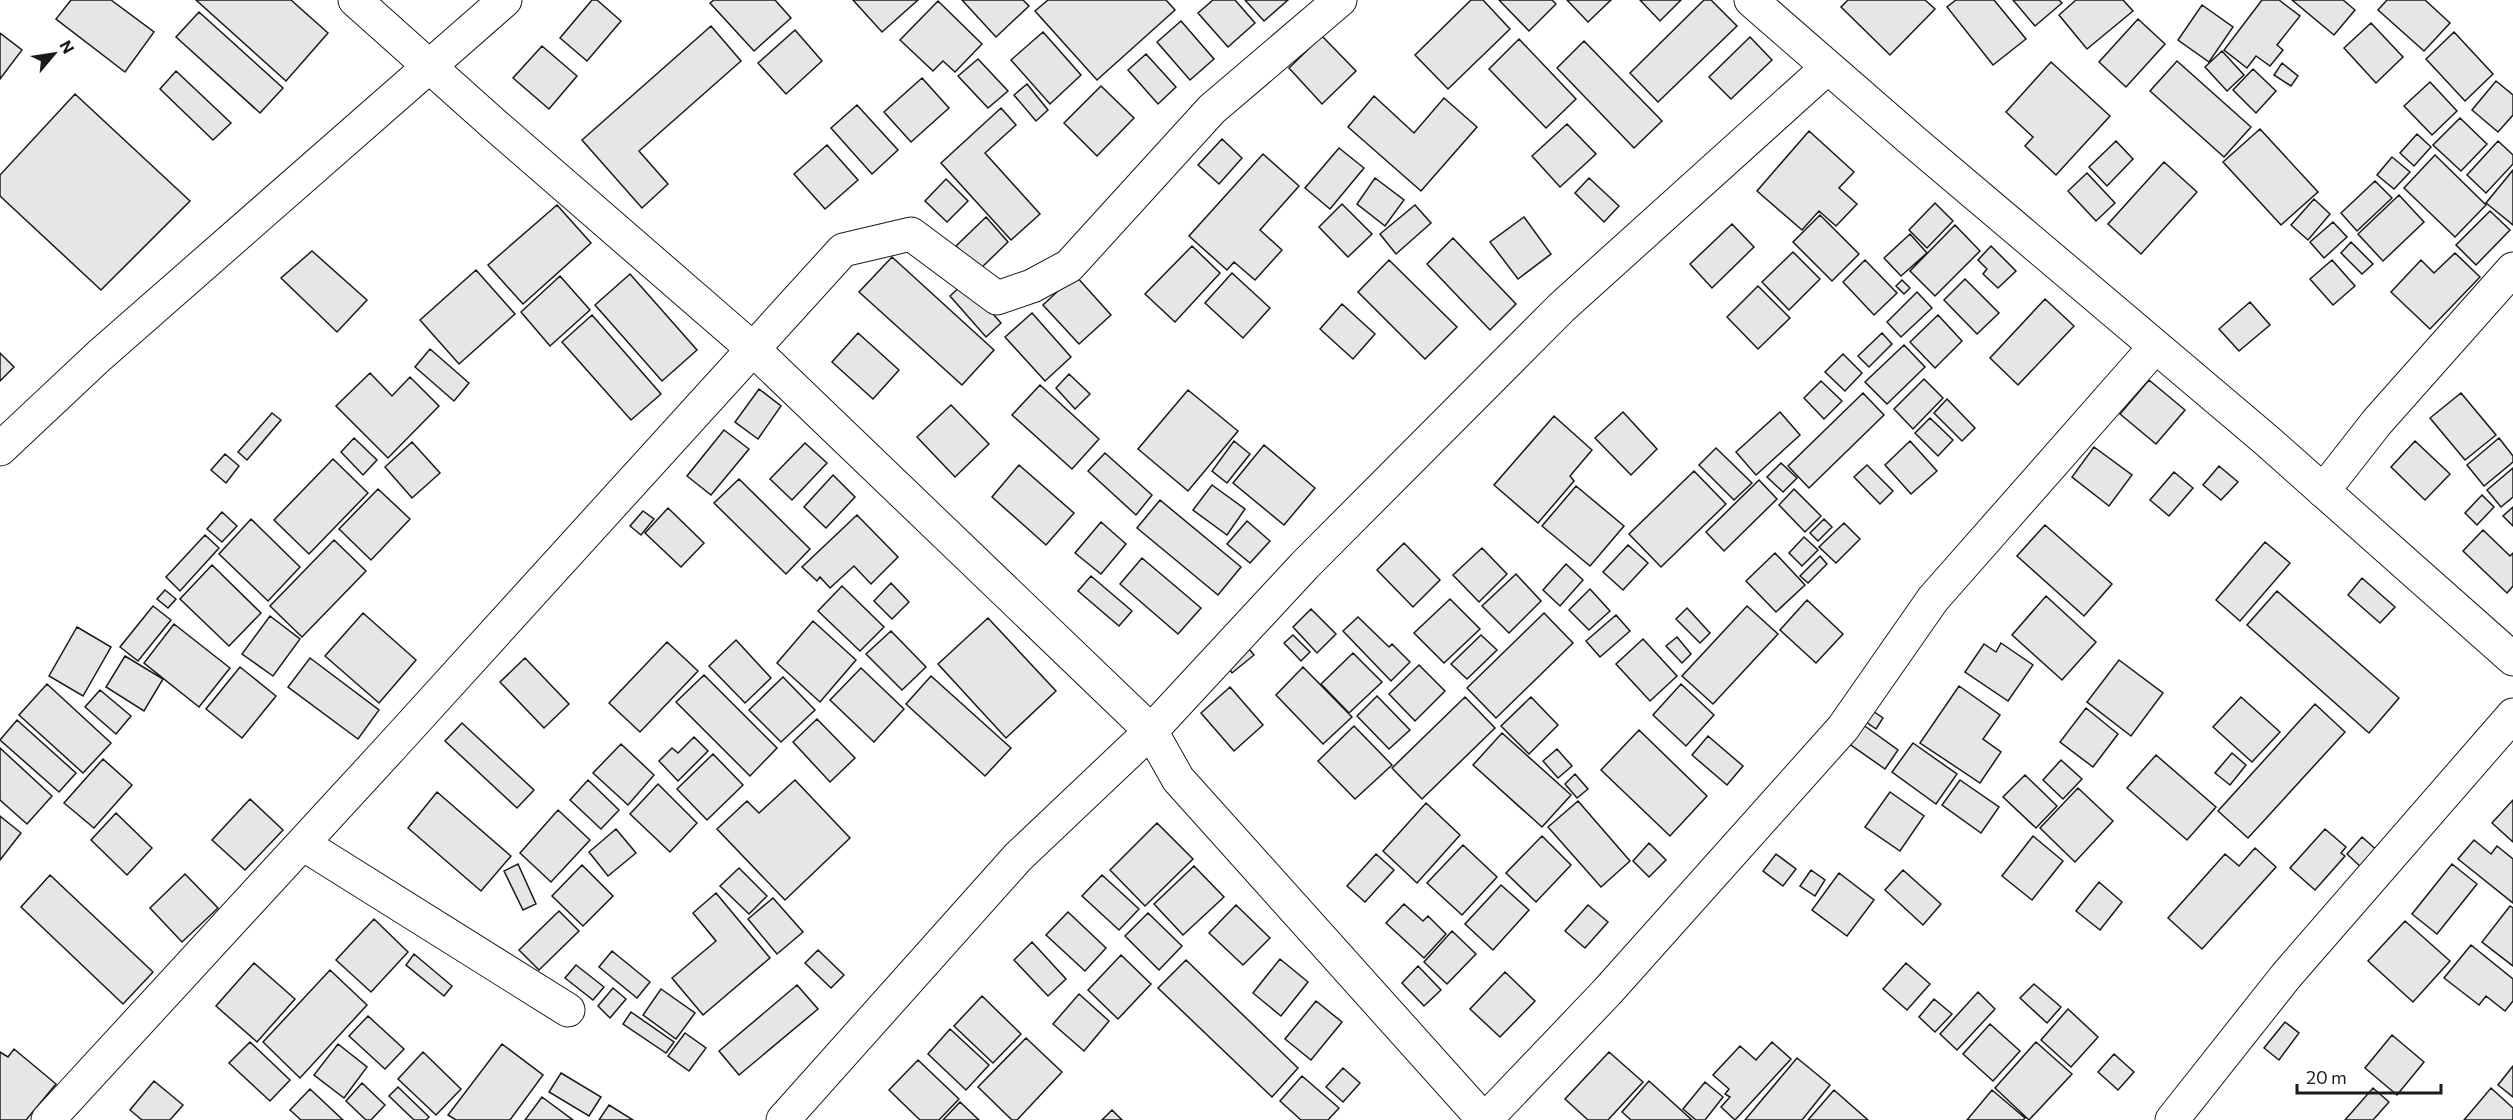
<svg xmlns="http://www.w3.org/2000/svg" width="2513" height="1120" viewBox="0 0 2513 1120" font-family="Commissioner,sans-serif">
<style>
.building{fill:#e6e6e6;stroke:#1a1a1a;stroke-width:1.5}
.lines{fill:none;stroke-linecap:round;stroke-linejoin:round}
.street-casing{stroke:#1a1a1a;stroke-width:35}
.street{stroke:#fff;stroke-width:33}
</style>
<rect width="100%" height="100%" fill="#fff"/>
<path class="building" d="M71 0H111L154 32 125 72 56 19Z
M196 0H291L328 33 286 81Z
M592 0H597L621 21 587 61 560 38Z
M714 0H775L791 18 754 51 710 3Z
M853 0H918L882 32Z
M962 0H1023L1029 6 996 37Z
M1048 0H1166L1175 10 1097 80 1035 11Z
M1213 0H1235L1255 23 1228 47 1198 13Z
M1245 0H1288L1264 21Z
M1471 0H1483L1510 29 1448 89 1415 55Z
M1499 0H1552L1556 4 1529 31Z
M1567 0H1611L1588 22Z
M1640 0H1681L1660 21Z
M1704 0H1711L1737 26 1658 102 1630 73Z
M1848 0H1925L1935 9 1890 55 1841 7Z
M1956 0H1994L2026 39 1993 65 1947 7Z
M2013 0H2059L2062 3 2035 26Z
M2076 0H2123L2133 11 2087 49 2059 15Z
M2262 0H2279L2300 16 2277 45 2283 50 2270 66 2256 56 2247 68 2224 50Z
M2292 0H2343L2355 10 2334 35Z
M2387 0H2425L2450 23 2424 51 2378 10Z
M938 1 982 44 955 72 943 61 933 71 900 40Z
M2202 5 2233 27 2209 62 2178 40Z
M199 12 283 88 260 113 176 37Z
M2138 19 2165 44 2126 87 2099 62Z
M1181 21 1214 59 1190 80 1157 42Z
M2371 23 2403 57 2376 83 2344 48Z
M711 26 741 61 639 151 668 184 642 208 582 140Z
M795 30 822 61 786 94 758 63Z
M1043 32 1081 75 1050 104 1011 60Z
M2454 32 2493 74 2465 101 2426 59Z
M0 33 22 50 0 79Z
M1322 36 1356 71 1322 104 1289 68Z
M1750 37 1772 60 1731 99 1709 77Z
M1519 39 1576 99 1546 128 1489 69Z
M1584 41 1662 121 1634 148 1557 68Z
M542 46 577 76 549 109 513 78Z
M2222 51 2244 75 2227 91 2205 67Z
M1146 54 1176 87 1158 104 1128 70Z
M978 59 1008 91 988 108 958 76Z
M2177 61 2251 127 2224 157 2150 91Z
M2051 62 2110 116 2056 175 2025 146 2033 137 2006 112Z
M2282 63 2298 76 2291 86 2274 75Z
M2253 69 2276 91 2256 113 2233 90Z
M176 71 231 123 213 140 160 89Z
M922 78 949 108 911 142 884 112Z
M2496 81 2513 95V115L2498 132 2472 110Z
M2430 82 2457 111 2432 135 2404 106Z
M1027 84 1048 110 1036 121 1014 95Z
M1101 86 1134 118 1097 156 1064 123Z
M75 94 190 201 101 290 0 196V175Z
M1374 96 1414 133 1444 98 1477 127 1421 191 1348 127Z
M857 105 898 150 872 174 831 128Z
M1001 108 1016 125 985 153 1040 214 1011 240 941 163Z
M2460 118 2487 144 2461 171 2433 145Z
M1567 124 1596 154 1560 187 1532 156Z
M2260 129 2318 192 2281 225 2223 162Z
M1809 131 1854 172 1839 188 1857 204 1836 226 1819 211 1802 230 1757 191Z
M2417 134 2431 147 2414 166 2400 153Z
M1222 139 1242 158 1219 184 1198 165Z
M2116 141 2133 159 2107 186 2089 167Z
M2498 141 2513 155V164L2486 193 2467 175Z
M827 145 858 180 825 209 794 174Z
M1339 148 1364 168 1330 209 1305 188Z
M1263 154 1299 186 1260 230 1282 250 1255 280 1234 262 1227 270 1189 236Z
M2435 155 2486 205 2455 237 2404 188Z
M2392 157 2410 172 2394 189 2377 175Z
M2164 162 2197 192 2141 254 2108 224Z
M2513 170V225L2486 203Z
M2087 173 2115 203 2096 221 2068 191Z
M1375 178 1404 200 1385 226 1357 204Z
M1589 178 1619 206 1604 222 1575 193Z
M946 179 968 201 947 222 925 201Z
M2375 181 2392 198 2357 231 2341 213Z
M2399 195 2424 222 2383 261 2358 234Z
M2314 199 2330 214 2308 240 2291 225Z
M1935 203 1953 221 1927 248 1909 230Z
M1342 204 1372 234 1348 257 1319 227Z
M557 205 591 243 523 304 488 265Z
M1415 205 1431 223 1396 254 1380 234Z
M2490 211 2510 230 2476 265 2456 245Z
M1820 215 1859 254 1832 281 1793 242Z
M986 217 1008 242 979 270 956 246Z
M1524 217 1551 254 1518 279 1490 242Z
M2333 222 2347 237 2324 258 2310 242Z
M1732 224 1754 247 1712 288 1690 264Z
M1955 225 1980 251 1935 296 1910 271Z
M1910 234 1927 253 1901 276 1884 258Z
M1453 238 1516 304 1490 330 1427 264Z
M2351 242 2373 264 2362 274 2341 253Z
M1192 246 1220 273 1175 322 1145 294Z
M1991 246 2016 271 1998 288 1983 274 1987 269 1978 260Z
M312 251 367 300 337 332 281 278Z
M1793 252 1820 279 1789 310 1762 282Z
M2455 253 2480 277 2430 329 2391 292 2421 260 2434 273Z
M892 257 994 350 962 385 859 292Z
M1389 260 1457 327 1425 359 1358 292Z
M1865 260 1897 293 1874 315 1843 282Z
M2332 260 2355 286 2333 305 2310 279Z
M476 270 515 314 459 364 420 320Z
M1232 273 1270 308 1243 338 1205 303Z
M630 274 697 350 662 381 595 305Z
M1075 275 1111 315 1079 344 1043 305Z
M560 276 590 310 550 346 521 312Z
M1965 279 1999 313 1977 334 1944 300Z
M1902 280 1910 288 1904 294 1896 286Z
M965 282 1001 323 986 337 950 296Z
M1758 286 1790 318 1758 349 1727 317Z
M1917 292 1932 308 1901 337 1887 322Z
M2045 299 2074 326 2018 385 1990 358Z
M2250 302 2270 325 2239 351 2219 329Z
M1342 304 1375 334 1353 359 1320 329Z
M1032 313 1071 357 1045 381 1005 337Z
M592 315 661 394 631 420 562 342Z
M1938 315 1962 341 1935 368 1910 342Z
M858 333 899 370 873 399 832 362Z
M1882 333 1892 344 1869 367 1858 356Z
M1904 345 1925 367 1887 404 1865 382Z
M430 349 469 383 454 401 415 367Z
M0 353 14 367 0 381Z
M1843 354 1862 373 1845 391 1825 372Z
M370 373 392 396 410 377 439 406 388 458 336 406Z
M1069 374 1090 394 1075 409 1056 388Z
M1924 379 1943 398 1913 429 1894 409Z
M2149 380 2185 410 2156 444 2120 414Z
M1821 381 1842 401 1824 419 1804 398Z
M1040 385 1099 439 1072 469 1012 415Z
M759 389 781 406 758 439 735 422Z
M1188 390 1238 431 1188 491 1138 449Z
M1863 393 1884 415 1809 488 1788 466Z
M2461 393 2496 435 2465 460 2430 418Z
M1947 399 1975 428 1962 441 1934 413Z
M951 405 989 444 955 477 917 437Z
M1623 412 1657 449 1631 475 1595 438Z
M1780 412 1800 435 1756 475 1736 452Z
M272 413 281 420 247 460 238 452Z
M1554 416 1592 450 1570 476 1574 481 1538 523 1494 485Z
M1930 418 1953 440 1938 456 1915 433Z
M724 430 749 449 711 495 687 476Z
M354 438 377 460 363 475 341 452Z
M2499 438 2513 456V462L2484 486 2467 465Z
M1234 441 1250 454 1227 483 1212 471Z
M1910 441 1937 471 1911 494 1885 465Z
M2415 441 2450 474 2425 500 2391 467Z
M412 442 440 473 412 498 385 467Z
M805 443 827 463 792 500 770 479Z
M1264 445 1315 488 1284 525 1233 483Z
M2094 447 2132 475 2109 506 2072 477Z
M1716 448 1752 483 1734 500 1699 465Z
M1105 453 1152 495 1136 515 1088 471Z
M225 454 239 466 226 483 211 470Z
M333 459 368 493 309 554 274 520Z
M1781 463 1797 478 1783 492 1767 477Z
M1019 465 1074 513 1046 545 992 497Z
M1867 465 1893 491 1880 504 1854 477Z
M2219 466 2238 482 2221 500 2203 485Z
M2513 468V497L2501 507 2487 490Z
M1694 471 1726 504 1661 567 1629 534Z
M2174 472 2193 488 2169 516 2150 500Z
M833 475 855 497 826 528 804 507Z
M739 479 810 549 786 574 714 503Z
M1759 480 1777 499 1724 551 1706 532Z
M1212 485 1245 509 1227 535 1193 510Z
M1576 486 1624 526 1590 566 1542 526Z
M378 489 410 519 371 560 339 529Z
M1794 489 1821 516 1805 532 1779 505Z
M2482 495 2494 507 2477 525 2465 513Z
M1160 500 1241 567 1218 595 1137 528Z
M2513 507V526L2503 516Z
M668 508 704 543 681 567 645 533Z
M643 511 654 519 641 535 630 526Z
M222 512 237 526 222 542 207 529Z
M857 515 898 557 871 584 854 566 830 588 820 577 817 581 802 567Z
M251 519 300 567 268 601 219 554Z
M1824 519 1832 527 1818 541 1810 533Z
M1247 521 1270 541 1250 563 1227 544Z
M1101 522 1126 544 1101 574 1075 553Z
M1844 523 1860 539 1836 563 1819 547Z
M2045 525 2112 584 2084 616 2017 556Z
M2483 530 2510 556 2513 553V586L2507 593 2463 551Z
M205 535 219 548 180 591 166 577Z
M1804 537 1818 550 1802 566 1789 553Z
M334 540 366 571 302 637 270 606Z
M2265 542 2290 563 2240 621 2216 600Z
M1404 543 1440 580 1413 607 1377 570Z
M1628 545 1648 563 1623 590 1603 572Z
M1482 548 1507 574 1479 602 1453 575Z
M1775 553 1805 585 1776 612 1746 581Z
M1820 556 1827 564 1808 583 1800 576Z
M1142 558 1201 608 1178 634 1120 584Z
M1566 564 1583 580 1560 606 1543 590Z
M212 565 261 613 229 646 180 599Z
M1516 574 1541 601 1509 633 1482 606Z
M1091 576 1132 611 1119 626 1078 591Z
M2362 578 2395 607 2380 623 2348 595Z
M891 583 909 602 892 619 874 601Z
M842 586 884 627 860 651 818 611Z
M1590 589 1610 611 1589 630 1569 610Z
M165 590 176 599 168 608 157 599Z
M2277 591 2399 698 2369 733 2247 625Z
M2046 596 2096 642 2062 680 2012 635Z
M1450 599 1480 629 1444 663 1414 633Z
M1807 600 1843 634 1816 663 1780 630Z
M153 606 171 620 138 661 120 647Z
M1747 606 1778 634 1713 704 1682 676Z
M1687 608 1710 633 1700 643 1676 619Z
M1311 609 1336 634 1317 653 1293 627Z
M363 613 416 660 379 703 325 656Z
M1544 613 1573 643 1496 718 1467 688Z
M1616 615 1630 631 1600 657 1586 641Z
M270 616 300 639 273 676 242 654Z
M1358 617 1389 647 1392 644 1410 662 1391 681 1343 631Z
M988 618 1056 691 1006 738 938 664Z
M813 621 856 660 820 702 777 663Z
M174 624 230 668 199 707 144 663Z
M77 627 111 647 83 696 49 676Z
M891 631 926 667 902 690 866 654Z
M1293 635 1310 652 1301 661 1284 643Z
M1481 635 1497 650 1467 679 1451 664Z
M1677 637 1691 654 1682 663 1666 646Z
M1643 639 1677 676 1650 701 1616 664Z
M736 640 771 678 745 703 709 666Z
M667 642 698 671 640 732 609 703Z
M2001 643 2033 665 2008 701 1965 672 1984 644 1996 652Z
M1245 644 1254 655 1232 673 1224 661Z
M1353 653 1382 682 1349 713 1321 684Z
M125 656 163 679 144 711 106 687Z
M310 658 379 710 358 739 288 687Z
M525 658 569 704 544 728 500 682Z
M2119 660 2163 693 2131 736 2087 702Z
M1419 665 1445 691 1415 721 1389 694Z
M240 667 276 696 242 738 206 709Z
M1303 667 1352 717 1323 744 1276 695Z
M861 668 904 709 874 742 830 700Z
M704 675 777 748 750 776 676 702Z
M931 676 1011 748 985 776 906 704Z
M783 677 815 710 781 742 749 710Z
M47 684 111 743 83 773 19 715Z
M1681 684 1714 715 1686 746 1653 715Z
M1959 686 2000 715 1983 739 2001 752 1980 783 1920 743Z
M1230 687 1263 725 1234 751 1201 713Z
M100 690 131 716 116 734 85 707Z
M1377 696 1410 730 1389 749 1357 716Z
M1465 697 1495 728 1422 799 1392 768Z
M1531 697 1558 725 1529 754 1501 726Z
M2241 697 2280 732 2252 762 2213 727Z
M2315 704 2345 732 2248 838 2218 811Z
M2086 708 2118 734 2093 767 2060 742Z
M1870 709 1883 718 1876 729 1862 719Z
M817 719 855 758 830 782 793 742Z
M17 720 76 773 59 792 0 740Z
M462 723 534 790 517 808 445 741Z
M1862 724 1898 750 1885 769 1848 743Z
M1354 726 1392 765 1355 799 1318 761Z
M1639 730 1707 796 1670 836 1601 770Z
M1502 733 1571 795 1542 827 1473 765Z
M1708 736 1743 766 1727 785 1692 755Z
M694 737 708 751 678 781 659 761 672 748 678 753Z
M1913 743 1957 774 1936 804 1892 772Z
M621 744 654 775 628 805 593 773Z
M0 748 52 796 27 824 0 800Z
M1557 749 1572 766 1558 778 1543 761Z
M2232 753 2246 765 2230 785 2215 773Z
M713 754 743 785 707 820 677 789Z
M2156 755 2216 807 2187 840 2127 788Z
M103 759 132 785 94 828 64 803Z
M2061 760 2082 779 2063 799 2043 780Z
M1575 774 1588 789 1577 798 1565 784Z
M2025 775 2057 806 2036 828 2003 797Z
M588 780 619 810 601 829 570 800Z
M795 780 850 838 785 900 717 829 747 801 759 813Z
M1960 780 1999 807 1981 833 1942 805Z
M658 784 697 823 670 852 630 814Z
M2078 788 2113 821 2075 862 2040 828Z
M437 792 511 856 481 891 408 828Z
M1890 792 1924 816 1900 851 1865 827Z
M250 799 283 830 245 870 212 840Z
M2513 800V842L2492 823Z
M1578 801 1630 861 1601 887 1548 827Z
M1426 803 1460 835 1417 883 1383 851Z
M558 810 590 840 551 882 520 853Z
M116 813 152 848 127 875 91 840Z
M0 816 21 833 0 860Z
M1157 823 1193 859 1145 906 1110 870Z
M616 829 636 853 608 876 589 852Z
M2325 829 2346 847 2341 853 2345 856 2315 890 2290 868Z
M1542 836 1571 865 1536 902 1506 873Z
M2033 836 2063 861 2032 900 2002 876Z
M2362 837 2379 852 2364 870 2347 854Z
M2474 840 2491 854 2497 846 2513 859V903L2458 859Z
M1649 843 1666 860 1649 877 1633 861Z
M1463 845 1497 877 1462 915 1427 883Z
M2255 848 2276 867 2202 949 2168 918 2225 854 2239 866Z
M1376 854 1394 870 1365 902 1347 886Z
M1776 854 1796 869 1783 886 1763 871Z
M518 864 536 904 523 910 504 871Z
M2452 864 2477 884 2437 934 2412 914Z
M582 865 613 896 583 926 552 896Z
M1194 866 1224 897 1183 935 1154 904Z
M739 868 767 896 749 914 720 886Z
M1811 870 1825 880 1815 896 1800 886Z
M1903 870 1941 904 1923 925 1885 890Z
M1839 873 1874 900 1847 936 1812 910Z
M185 874 218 908 182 942 150 908Z
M50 875 153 972 123 1004 21 907Z
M1102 875 1139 909 1119 930 1082 896Z
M2099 882 2122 902 2100 930 2076 911Z
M1501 885 1529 910 1493 950 1465 924Z
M716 893 770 958 703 1015 672 978 716 941 693 913Z
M773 898 803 932 777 954 748 919Z
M1404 904 1423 921 1428 916 1446 934 1424 958 1386 923Z
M1236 905 1270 938 1243 965 1209 933Z
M1588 905 1608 922 1585 948 1565 931Z
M2510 906 2513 908V966L2482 942Z
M559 911 579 931 539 970 519 950Z
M1068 912 1106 948 1085 971 1046 935Z
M1148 913 1182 946 1159 970 1125 936Z
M374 919 408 952 371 992 336 960Z
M2405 921 2450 961 2413 1002 2368 961Z
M1452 931 1476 954 1447 984 1424 962Z
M1032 942 1066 979 1048 996 1014 960Z
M2471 945 2513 979V1001L2505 1011 2486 996 2479 1005 2444 978Z
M818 950 844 975 831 988 805 963Z
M612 951 650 982 637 998 599 967Z
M414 954 452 986 444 996 406 965Z
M1121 955 1151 984 1118 1019 1088 990Z
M1280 959 1308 982 1281 1016 1253 993Z
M1186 960 1298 1068 1272 1097 1158 988Z
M254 963 295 999 257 1042 216 1006Z
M1906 963 1930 984 1907 1010 1883 989Z
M576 965 604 987 593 1000 565 978Z
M1418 966 1441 990 1424 1006 1402 983Z
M330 970 367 1005 300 1078 263 1042Z
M1505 972 1535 1001 1500 1037 1470 1009Z
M2034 984 2061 1007 2047 1023 2020 998Z
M797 985 818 1009 739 1075 719 1051Z
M613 988 626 999 610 1018 598 1006Z
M661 989 695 1013 676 1039 643 1015Z
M1978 992 1995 1009 1957 1050 1940 1034Z
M1079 994 1109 1021 1084 1051 1053 1024Z
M982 996 1021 1034 993 1063 954 1026Z
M1934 999 1952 1014 1935 1032 1919 1017Z
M1316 1001 1342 1022 1311 1060 1285 1039Z
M2068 1009 2098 1037 2071 1067 2041 1040Z
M631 1012 674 1042 666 1053 623 1024Z
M368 1016 404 1049 385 1069 349 1036Z
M2285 1022 2299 1033 2279 1060 2264 1048Z
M1990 1024 2020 1051 1993 1081 1963 1054Z
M950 1029 989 1065 966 1090 928 1054Z
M685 1033 706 1048 689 1071 668 1056Z
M2392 1035 2424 1062 2397 1095 2365 1068Z
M1026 1038 1062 1072 1017 1120H1012L978 1087Z
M250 1042 290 1080 270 1101 229 1063Z
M1772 1042 1791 1059 1735 1120 1721 1107 1730 1097 1725 1094 1729 1089 1713 1075 1740 1046 1756 1060Z
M2036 1042 2072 1074 2029 1120 1995 1088Z
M338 1044 367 1067 344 1098 314 1075Z
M502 1044 543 1075 510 1120H456L448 1115Z
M14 1049 56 1084 26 1120H0V1052L8 1057Z
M423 1052 461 1089 436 1115 398 1079Z
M1609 1052 1643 1082 1608 1120H1588L1565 1099Z
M2114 1054 2134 1072 2118 1090 2098 1072Z
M1797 1058 1830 1085 1802 1120H1745Z
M918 1060 959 1099 939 1120H920L889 1090Z
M2513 1066V1097L2498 1085Z
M1343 1068 1360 1083 1343 1102 1326 1087Z
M561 1073 601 1097 589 1116 549 1092Z
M1302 1076 1339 1108 1328 1120H1301L1280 1101Z
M154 1081 183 1105 170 1120H142L130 1110Z
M1649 1081 1692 1120H1631L1622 1112Z
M1705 1082 1723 1097 1705 1120H1696L1683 1109Z
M362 1083 385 1105 371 1120H366L346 1101Z
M398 1087 429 1117 426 1120H414L389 1096Z
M2373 1088 2389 1102 2373 1120H2345Z
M2491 1088 2513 1108V1120H2464Z
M310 1089 343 1120H301L290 1110Z
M1834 1090 1868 1120H1808Z
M1992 1090 2025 1118 2023 1120H1967Z
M542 1097 573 1120H525Z
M960 1102 979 1120H943Z
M609 1105 633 1120H599Z
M1112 1110 1122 1120H1102Z"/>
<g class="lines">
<defs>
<path id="street" d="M355 0 496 126 753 349 1151 731 1178 779 1484 1120
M1751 0 1914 142 2265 439 2513 659
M0 449 99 356 505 0
M2323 491 2377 422 2513 269
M303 844 568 1010
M48 1120 394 744 843 250 911 234 997 298 1032 286 1069 266 1212 109 1340 0
M783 1120 1018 857 1151 731 1305 565 1562 307 1828 67
M1485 1120 1607 992 1843 728 1933 599 2155 347
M2172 1120 2286 976 2513 715"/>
</defs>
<use href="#street" class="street-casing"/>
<use href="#street" class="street"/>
</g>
<g transform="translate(54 54) rotate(61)" stroke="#ffffff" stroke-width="4.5" paint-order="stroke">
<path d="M0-4.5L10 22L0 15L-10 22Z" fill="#1a1a1a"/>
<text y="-9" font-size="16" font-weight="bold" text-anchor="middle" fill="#1a1a1a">N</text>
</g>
<path d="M2297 1084v9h144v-9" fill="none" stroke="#1a1a1a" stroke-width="3"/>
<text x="2306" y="1084" font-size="18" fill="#1a1a1a" stroke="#ffffff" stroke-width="4.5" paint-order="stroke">20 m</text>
</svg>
